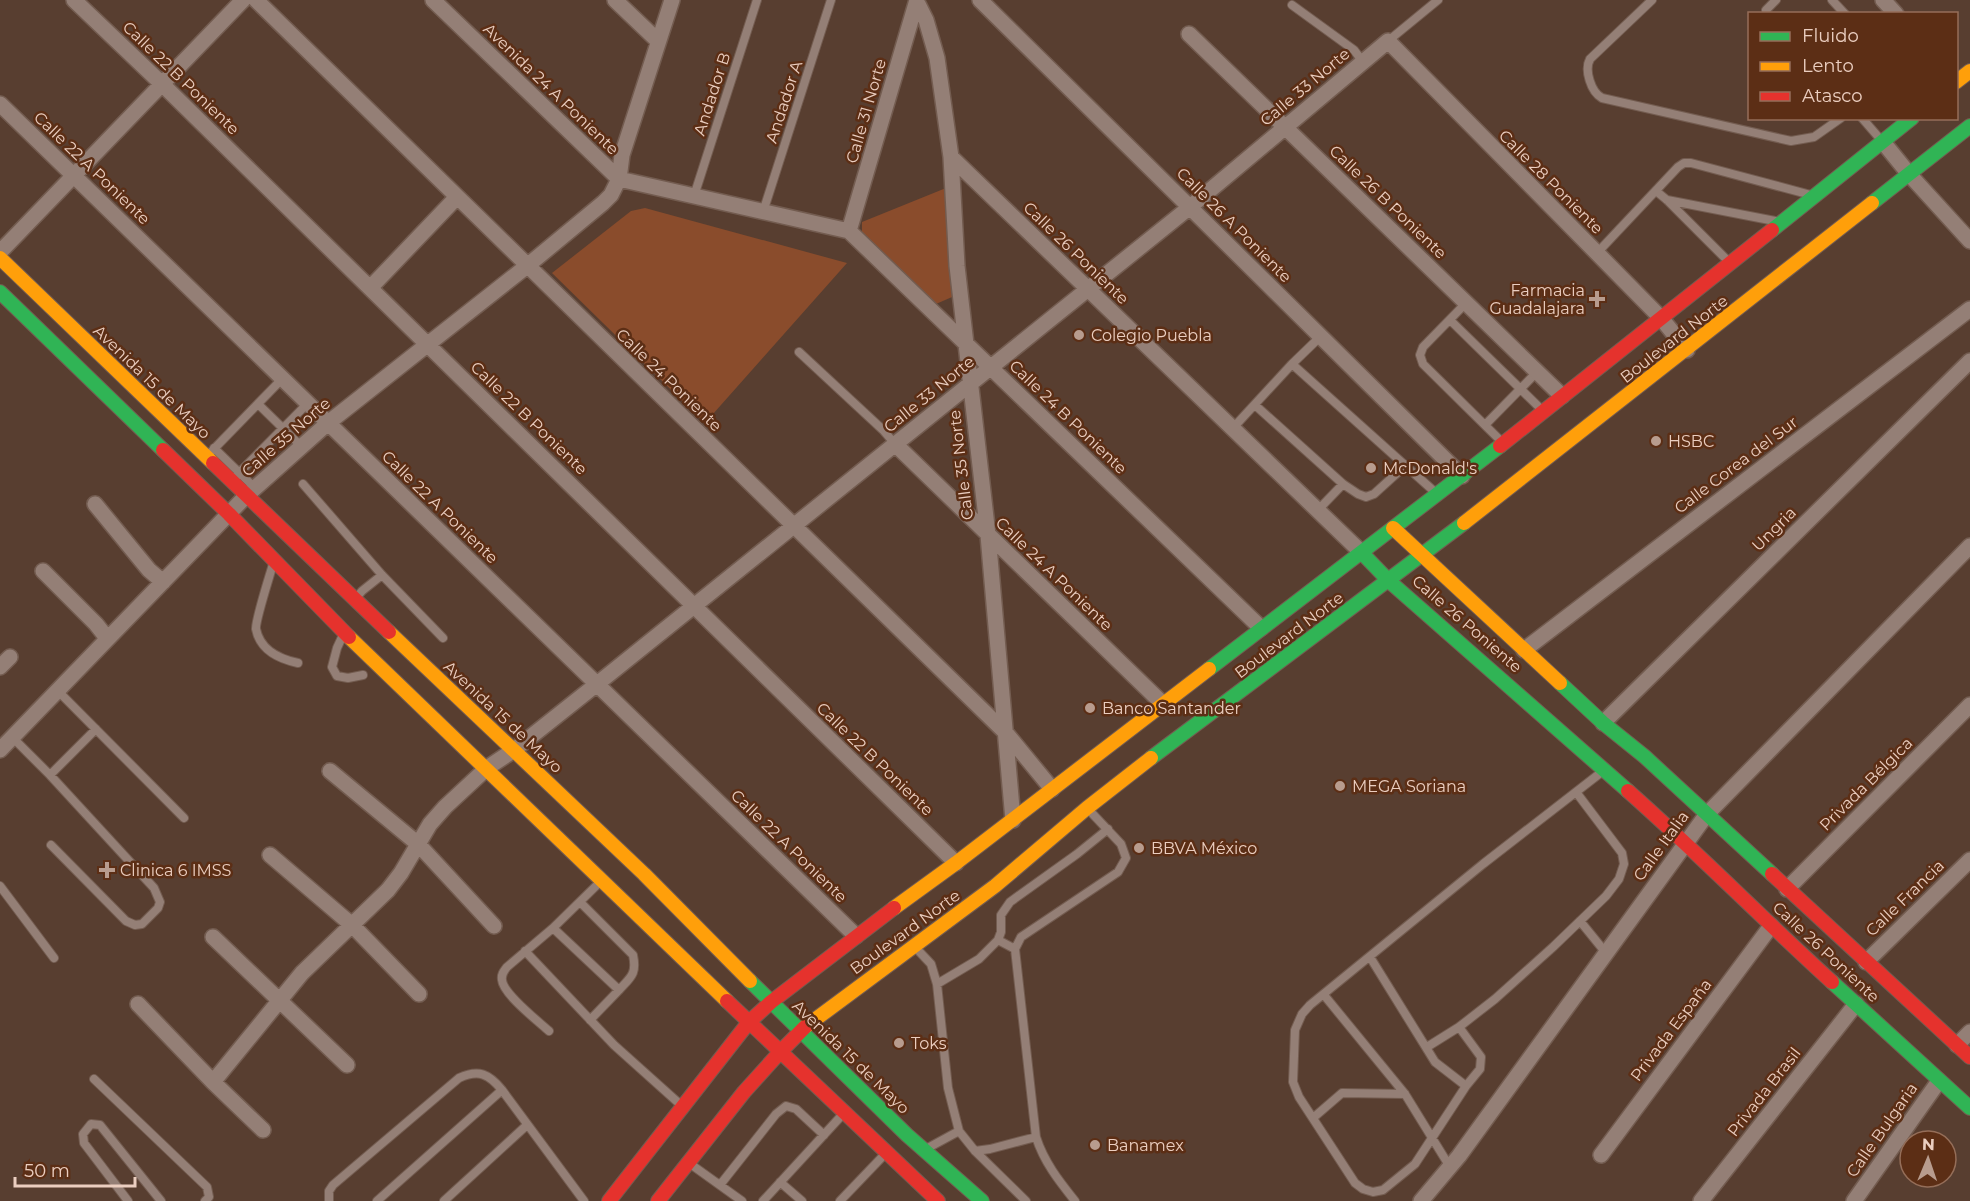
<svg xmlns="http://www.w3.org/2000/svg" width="1970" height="1201" viewBox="0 0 1970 1201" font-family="Montserrat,sans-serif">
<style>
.green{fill:#8a4c2c}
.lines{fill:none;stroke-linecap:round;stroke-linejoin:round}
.lane-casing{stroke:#735c50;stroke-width:10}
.street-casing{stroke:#735c50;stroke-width:18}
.fast-casing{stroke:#735c50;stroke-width:16}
.slow-casing{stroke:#735c50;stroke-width:16}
.jam-casing{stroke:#735c50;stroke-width:16}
.lane{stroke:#947f76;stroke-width:8}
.street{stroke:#947f76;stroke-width:15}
.fast{stroke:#30b455;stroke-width:14}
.slow{stroke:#ff9f0a;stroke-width:14}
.jam{stroke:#e5322d;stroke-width:14}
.poi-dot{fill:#b89c8e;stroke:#5c2e15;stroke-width:2}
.labels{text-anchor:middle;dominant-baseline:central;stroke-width:5;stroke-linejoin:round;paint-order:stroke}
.street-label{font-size:16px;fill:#ebcec0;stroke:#5c2e15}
.poi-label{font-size:16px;fill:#ebcec0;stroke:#5c2e15;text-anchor:start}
</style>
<rect width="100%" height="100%" fill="#583e30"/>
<path class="green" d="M946 188 952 297 936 304 862 235V222Z
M645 208 847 263 705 423 552 273 631 211Z"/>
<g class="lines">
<defs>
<path id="lane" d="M1652 0 1590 59C1584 70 1591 92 1602 98L1791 141 1814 137 1841 118
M1832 0 1845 14
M1292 5 1354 50 1363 62
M1766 10 1776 0
M1388 41 1438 0
M1862 118 1881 140
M1656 191 1667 200 1728 261
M694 196 757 0
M1667 200 1775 221
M763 212 831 0
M1597 253 1678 167 1684 163H1691L1811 195
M1466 303 1423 347 1420 355 1423 364 1502 442
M1450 320 1541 409
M799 352 883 430 895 444
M1292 364 1436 493
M258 404 301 446
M1255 405 1343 484 1358 494 1366 497 1374 494 1406 465
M1485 425 1537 372
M1233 428 1292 364 1321 336
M214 448 255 488
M208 455 282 379
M233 479 308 403
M303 484 382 575 443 638
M1318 510 1343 484
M273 564C270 575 255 621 256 629 260 650 279 659 298 663
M356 598 362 591 382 575
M343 635 337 648 332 667 337 676 348 678 363 675
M57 690 184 818
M12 737 50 775
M51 845 126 921 135 925 142 924 158 908 160 902 154 888 50 775 96 729
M0 886 54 958
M580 902 633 955C637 974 631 977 619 990
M1580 921 1606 953
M553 928 599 883
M998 940 1015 949
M915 947 931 964 937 984
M525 951 614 1045 682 1106
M1370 957 1435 1062 1466 1086
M1324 995 1405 1094 1450 1167
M1459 1027 1481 1057 1480 1069 1466 1086 1415 1164 1383 1190 1373 1192 1363 1189 1355 1183 1299 1097 1293 1082 1295 1030 1302 1014 1310 1005 1483 864 1603 771
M549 1031C538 1021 503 994 502 980 501 974 504 971 507 967L553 928 619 990 590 1020
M1427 1047 1459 1027 1495 999 1553 947 1606 896 1619 879 1624 864 1622 853 1576 792
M94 1079 207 1187 209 1197 205 1201
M502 1090 584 1201
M1313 1118 1342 1093 1405 1094
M926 1149 959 1131
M975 1151 990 1149 1036 1137
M689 1163 742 1201
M780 1182 802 1201
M720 1185 776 1114 786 1106 796 1109 824 1135
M128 1201 84 1143 83 1134 91 1124 100 1125 161 1201
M329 1201V1191L333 1185 459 1078C479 1069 489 1074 502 1090L377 1201
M444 1201 527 1125
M763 1201 843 1114
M840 1201 885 1154
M1026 1201 975 1151 959 1131 948 1088 937 984 979 959 998 940 1001 932V915L1010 902 1077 854 1108 829
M1075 1201C1059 1181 1044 1162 1036 1137L1015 949 1021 937 1118 872 1126 858 1121 844 1088 809"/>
<path id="street" d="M74 0 162 84 956 863
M256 0 1006 733 1052 789
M433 0 619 179 849 231
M615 0 658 41
M980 0 1462 476
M1883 0 1896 14
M917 2 926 20 937 58 951 157 957 266 988 535 1013 820
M1189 34 1562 396
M0 104 856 936
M1883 142 1909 174 1970 241
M951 157 1362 553
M849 231 1261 628
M849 231 917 0
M0 252 243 0
M370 288 457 197
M895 444 1163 704
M95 504 149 570 163 582
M43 571 96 624 107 638
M1524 650 1970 309
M0 667 10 657
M1603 723 1970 361
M0 750 246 496 328 423 527 266 603 203 611 195 619 179 622 155 672 0
M330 771 418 844 494 926
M270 855 352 925 419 994
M1787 889 1970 705
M213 937 347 1065
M1866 962 1970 860
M138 1004 213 1082 263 1130
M1957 1045 1970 1032
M213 1082 302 973 388 890 401 873 430 824 445 807 487 768 514 750 597 684 1190 207 1388 41 1661 318 1687 350
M1601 1155 1771 926
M1421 1201 1459 1156 1707 814 1970 546
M1701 1201 1856 1004
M1854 1201 1939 1081"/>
<path id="fast" d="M1872 203 1970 126
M1772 230 1912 118
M0 292 163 450
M1362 553 1389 581 1628 791
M1209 669 1500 446
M1560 683 1603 723 1644 756 1772 874
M1151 758 1464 523
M750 981 907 1135 982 1201
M1832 982 1970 1108"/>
<path id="slow" d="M1956 82 1970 71
M0 258 213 463
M1464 523 1872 203
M1393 528 1560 683
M389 632 644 874 750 981
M349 637 727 1001
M894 908 956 863 1209 669
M805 1027 995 886 1087 808 1151 758"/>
<path id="jam" d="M1500 446 1772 230
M163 450 229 514 349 637
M213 463 389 632
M1628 791C1698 853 1763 919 1832 982
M1772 874 1970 1057
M727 1001 938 1201
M609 1201 749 1022 771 1002 894 908
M658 1201 744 1092 781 1051 805 1027"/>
</defs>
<use href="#lane" class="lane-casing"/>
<use href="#street" class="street-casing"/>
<use href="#fast" class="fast-casing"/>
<use href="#slow" class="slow-casing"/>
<use href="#jam" class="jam-casing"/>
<use href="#lane" class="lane"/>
<use href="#street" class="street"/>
<use href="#fast" class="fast"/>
<use href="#slow" class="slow"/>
<use href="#jam" class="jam"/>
</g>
<g class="poi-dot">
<path d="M1594 290h6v6h6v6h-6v6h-6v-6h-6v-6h6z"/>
<circle cx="1079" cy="335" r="6"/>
<circle cx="1656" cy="441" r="6"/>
<circle cx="1371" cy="468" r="6"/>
<circle cx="1090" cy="708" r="6"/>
<circle cx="1340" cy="786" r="6"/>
<circle cx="1139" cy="848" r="6"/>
<path d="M104 861h6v6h6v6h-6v6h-6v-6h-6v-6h6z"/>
<circle cx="899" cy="1043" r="6"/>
<circle cx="1095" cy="1145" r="6"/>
</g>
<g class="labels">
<g class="street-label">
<text transform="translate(181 78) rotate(44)">Calle 22 B Poniente</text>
<text transform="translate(1305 87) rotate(-40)">Calle 33 Norte</text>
<text transform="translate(551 89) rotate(44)">Avenida 24 A Poniente</text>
<text transform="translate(712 94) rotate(-72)">Andador B</text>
<text transform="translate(784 102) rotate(-72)">Andador A</text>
<text transform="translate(866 111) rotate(-74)">Calle 31 Norte</text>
<text transform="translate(92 168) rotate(44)">Calle 22 A Poniente</text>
<text transform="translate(1551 182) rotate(45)">Calle 28 Poniente</text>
<text transform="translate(1388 202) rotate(44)">Calle 26 B Poniente</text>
<text transform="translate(1234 225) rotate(45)">Calle 26 A Poniente</text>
<text transform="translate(1076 253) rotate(44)">Calle 26 Poniente</text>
<text transform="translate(1674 339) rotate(-38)">Boulevard Norte</text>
<text transform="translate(669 380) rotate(44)">Calle 24 Poniente</text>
<text transform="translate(152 382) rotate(44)">Avenida 15 de Mayo</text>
<text transform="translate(929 394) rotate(-39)">Calle 33 Norte</text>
<text transform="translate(1068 417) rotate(44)">Calle 24 B Poniente</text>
<text transform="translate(529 418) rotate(44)">Calle 22 B Poniente</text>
<text transform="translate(286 437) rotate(-41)">Calle 35 Norte</text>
<text transform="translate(961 465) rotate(-97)">Calle 35 Norte</text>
<text transform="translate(1736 465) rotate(-37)">Calle Corea del Sur</text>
<text transform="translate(440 507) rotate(44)">Calle 22 A Poniente</text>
<text transform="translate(1774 529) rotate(-45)">Ungria</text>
<text transform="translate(1054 574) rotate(44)">Calle 24 A Poniente</text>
<text transform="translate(1467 624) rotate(41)">Calle 26 Poniente</text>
<text transform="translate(1289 635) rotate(-37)">Boulevard Norte</text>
<text transform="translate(503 717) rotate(43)">Avenida 15 de Mayo</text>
<text transform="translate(875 759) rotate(44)">Calle 22 B Poniente</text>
<text transform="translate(1866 784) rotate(-45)">Privada Bélgica</text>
<text transform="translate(789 846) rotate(44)">Calle 22 A Poniente</text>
<text transform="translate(1661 846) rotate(-54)">Calle Italia</text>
<text transform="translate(1905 898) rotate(-44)">Calle Francia</text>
<text transform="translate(905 932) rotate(-36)">Boulevard Norte</text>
<text transform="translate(1826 952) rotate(43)">Calle 26 Poniente</text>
<text transform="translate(1671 1030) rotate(-53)">Privada España</text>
<text transform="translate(851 1057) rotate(44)">Avenida 15 de Mayo</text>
<text transform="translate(1764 1092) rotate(-52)">Privada Brasil</text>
<text transform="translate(1882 1130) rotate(-55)">Calle Bulgaria</text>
</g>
<g class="poi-label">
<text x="1585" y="290" text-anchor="end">Farmacia<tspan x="1585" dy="18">Guadalajara</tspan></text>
<text x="1091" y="335">Colegio Puebla</text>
<text x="1668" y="441">HSBC</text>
<text x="1383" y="468">McDonald's</text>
<text x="1102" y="708">Banco Santander</text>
<text x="1352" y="786">MEGA Soriana</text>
<text x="1151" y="848">BBVA México</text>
<text x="120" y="870">Clinica 6 IMSS</text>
<text x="911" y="1043">Toks</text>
<text x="1107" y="1145">Banamex</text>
</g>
</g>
<rect x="1748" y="12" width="210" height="108" fill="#5c2e15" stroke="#956e59" stroke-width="1.5"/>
<rect x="1760" y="32" width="30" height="9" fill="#30b455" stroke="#956e59" stroke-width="1.5"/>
<text x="1802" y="42" font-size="18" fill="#ebcec0">Fluido</text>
<rect x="1760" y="62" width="30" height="9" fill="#ff9f0a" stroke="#956e59" stroke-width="1.5"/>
<text x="1802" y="72" font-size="18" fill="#ebcec0">Lento</text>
<rect x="1760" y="92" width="30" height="9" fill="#e5322d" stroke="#956e59" stroke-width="1.5"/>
<text x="1802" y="102" font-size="18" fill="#ebcec0">Atasco</text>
<g transform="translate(1928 1159) rotate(2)"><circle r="28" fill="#5c2e15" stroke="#956e59" stroke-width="1.5"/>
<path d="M0-4.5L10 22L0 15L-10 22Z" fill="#b89c8e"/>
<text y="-9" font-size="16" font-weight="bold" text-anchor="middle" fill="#ebcec0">N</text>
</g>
<path d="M15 1177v9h120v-9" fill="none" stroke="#ebcec0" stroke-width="3"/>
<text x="24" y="1177" font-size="18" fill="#ebcec0" stroke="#5c2e15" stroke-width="4.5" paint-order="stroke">50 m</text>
</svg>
